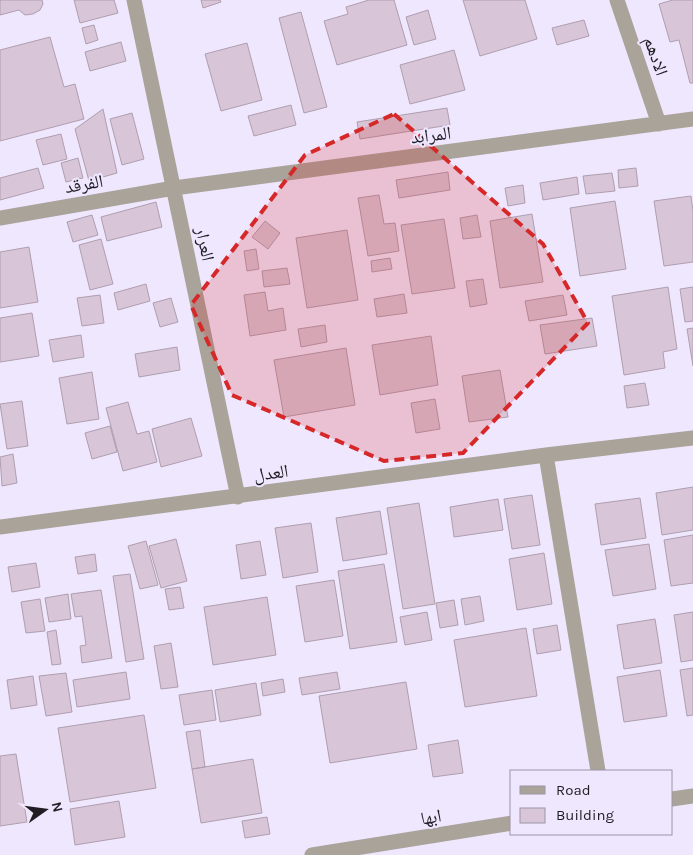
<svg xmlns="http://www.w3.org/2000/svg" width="693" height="855" viewBox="0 0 693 855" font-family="Karla,'Noto Naskh Arabic',sans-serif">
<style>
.building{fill:#d8c6d8;stroke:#af9eaf}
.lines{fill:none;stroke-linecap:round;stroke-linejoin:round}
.minor{stroke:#a9a39a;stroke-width:15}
.marked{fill:#d62828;fill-opacity:0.2;stroke:#d62828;stroke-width:4;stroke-dasharray:10 6;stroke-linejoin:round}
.labels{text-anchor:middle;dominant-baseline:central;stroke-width:4;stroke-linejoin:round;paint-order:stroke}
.street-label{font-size:18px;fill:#1f1c24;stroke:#efe7fe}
</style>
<rect width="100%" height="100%" fill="#efe7fe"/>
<path class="building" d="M0 0H42L43 4 40 10 33 14 25 15 19 10 0 15Z
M74 0H114L118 13 80 23Z
M201 0H220L221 2 203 8Z
M369 0H394L407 45 337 65 324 21 348 14 346 7Z
M463 0H525L537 39 480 56Z
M673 0H693V83H690L679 40 670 42 659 4Z
M428 10 436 39 414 45 406 17Z
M301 12 327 107 304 113 279 18Z
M584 20 589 36 557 45 552 28Z
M94 25 98 40 86 44 82 28Z
M50 37 64 87 75 84 84 119 0 141V50Z
M121 42 126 61 90 71 85 52Z
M247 43 262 100 221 111 205 54Z
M454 50 465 90 410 104 400 65Z
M291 105 296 125 254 136 248 116Z
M447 108 450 125 360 139 357 122Z
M103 109 117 173 89 181 75 129Z
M132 113 144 159 122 165 110 119Z
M61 134 67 159 43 165 36 140Z
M78 158 83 178 66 182 61 163Z
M38 168 44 188 0 200V178Z
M636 168 638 186 619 188 618 170Z
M448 172 450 190 399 198 396 180Z
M612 173 615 191 586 194 583 176Z
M577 177 579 194 543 200 540 183Z
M523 185 525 203 508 206 505 188Z
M379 195 384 224 395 223 399 251 368 256 358 198Z
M691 196 693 211V262L664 266 654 201Z
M615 201 626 269 580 276 570 208Z
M156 202 162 227 107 241 101 217Z
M532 214 543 282 500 288 490 221Z
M92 215 98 235 73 242 67 222Z
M477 215 481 237 463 239 460 218Z
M444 219 455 288 412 294 401 225Z
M265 221 280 233 268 249 252 237Z
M347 230 358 300 307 308 296 238Z
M101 239 113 284 90 290 79 245Z
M29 247 38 302 0 308V252Z
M256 249 259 269 247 271 244 251Z
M390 258 392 269 372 272 371 261Z
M287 268 290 284 264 287 262 271Z
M483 279 487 304 470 307 466 281Z
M146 284 150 301 118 310 114 293Z
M668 287 677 349 663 352 665 368 624 375 612 296Z
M693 287V321L685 322 680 289Z
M265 292 268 311 283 308 286 330 250 336 244 295Z
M404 294 407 313 377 317 374 299Z
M100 295 104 323 82 326 77 298Z
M563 295 567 315 529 321 525 301Z
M171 298 178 322 160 327 153 303Z
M32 313 39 356 0 362V318Z
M592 318 597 346 545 354 540 325Z
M325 325 327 342 301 347 298 329Z
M693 328V366L687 329Z
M81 335 84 357 53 362 49 340Z
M431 336 438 385 380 395 372 345Z
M177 347 180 370 139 377 135 354Z
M346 348 355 405 284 417 274 360Z
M500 370 508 417 469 422 462 376Z
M92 372 99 419 67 424 59 378Z
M645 383 649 405 627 408 624 386Z
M435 399 440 429 416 433 411 403Z
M22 401 28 446 7 449 0 404Z
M128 402 137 434 149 431 157 462 123 471 106 408Z
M191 418 202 456 161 467 152 429Z
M110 426 117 452 92 459 85 433Z
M13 454 17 483 2 486 0 457Z
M693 487V530L662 535 656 493Z
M532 495 540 545 512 549 504 499Z
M640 498 646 538 601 545 595 504Z
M498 499 503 530 454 537 450 507Z
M419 503 435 604 403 609 387 508Z
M380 511 387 554 343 561 336 518Z
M311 523 318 572 283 578 275 528Z
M693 535V583L671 586 664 540Z
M176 539 187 581 161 588 149 546Z
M146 541 158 585 140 589 128 546Z
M260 541 266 575 241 579 236 545Z
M649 544 656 589 613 596 605 550Z
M544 553 552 604 517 610 509 559Z
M95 554 97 571 78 574 75 557Z
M36 563 40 587 12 592 8 567Z
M384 564 397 642 350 649 338 571Z
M130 574 144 659 126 662 113 576Z
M334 580 343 636 305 642 296 586Z
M180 587 184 608 169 610 165 589Z
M101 590 112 658 82 663 80 646 86 645 82 616 75 617 71 594Z
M68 594 71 619 49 622 45 598Z
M480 596 484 621 465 625 461 599Z
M267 597 276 655 213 665 204 607Z
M40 599 45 631 26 633 21 602Z
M454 600 458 625 440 628 436 603Z
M427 612 432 640 405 645 400 617Z
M693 612V660L681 662 674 615Z
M655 619 662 663 624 669 617 625Z
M557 625 561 650 537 654 533 629Z
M526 628 537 696 465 707 454 640Z
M56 630 61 664 52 665 47 632Z
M171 643 178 687 161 689 154 646Z
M693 668V715L687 716 680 670Z
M660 670 667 716 624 722 617 677Z
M126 672 130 699 77 707 73 680Z
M337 672 340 689 302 695 299 678Z
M66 673 72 712 46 716 39 676Z
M33 676 37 705 11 709 7 680Z
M283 679 285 692 263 696 261 683Z
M406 682 417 749 330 763 319 696Z
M256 683 261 715 220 722 215 690Z
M212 690 216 720 184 725 179 695Z
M144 715 156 788 70 802 58 728Z
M200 730 205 767 192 769 186 732Z
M458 740 463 773 433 777 428 745Z
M16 754 27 822 0 826V756Z
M253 759 262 813 201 823 192 769Z
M119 801 125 837 75 845 70 809Z
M267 817 270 834 245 838 242 821Z"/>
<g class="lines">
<path class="minor" d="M134 0 238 497
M617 0 659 124
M0 218 174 188 693 119
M546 455 598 771
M0 527 546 455 693 438
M672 799 693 796
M312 855 512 823"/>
</g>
<path class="marked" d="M394 114 543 244 588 323 463 453 384 461 232 395 191 305 305 155Z"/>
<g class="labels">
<g class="street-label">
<text transform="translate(656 56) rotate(71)">الادهم</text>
<text transform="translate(431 135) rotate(-7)">المرابد</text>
<text transform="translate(84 184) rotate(-10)">الفرقد</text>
<text transform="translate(205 244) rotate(78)">العرار</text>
<text transform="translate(271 473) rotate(-8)">العدل</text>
<text transform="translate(431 817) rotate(-10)">ابها</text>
</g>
</g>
<rect x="510" y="770" width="162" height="65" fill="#efe7fe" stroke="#9c96a7"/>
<rect x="520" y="786" width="25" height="8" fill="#a9a39a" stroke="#9c96a7"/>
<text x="556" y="795" font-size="15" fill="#1f1c24">Road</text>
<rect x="520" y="808" width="25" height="15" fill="#d8c6d8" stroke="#9c96a7"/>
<text x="556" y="820" font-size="15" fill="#1f1c24">Building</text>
<g transform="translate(45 810) rotate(76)" stroke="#efe7fe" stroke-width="4" paint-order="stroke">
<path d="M0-4L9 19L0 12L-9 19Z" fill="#1f1c24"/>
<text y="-8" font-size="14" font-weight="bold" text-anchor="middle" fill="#1f1c24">N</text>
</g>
</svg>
